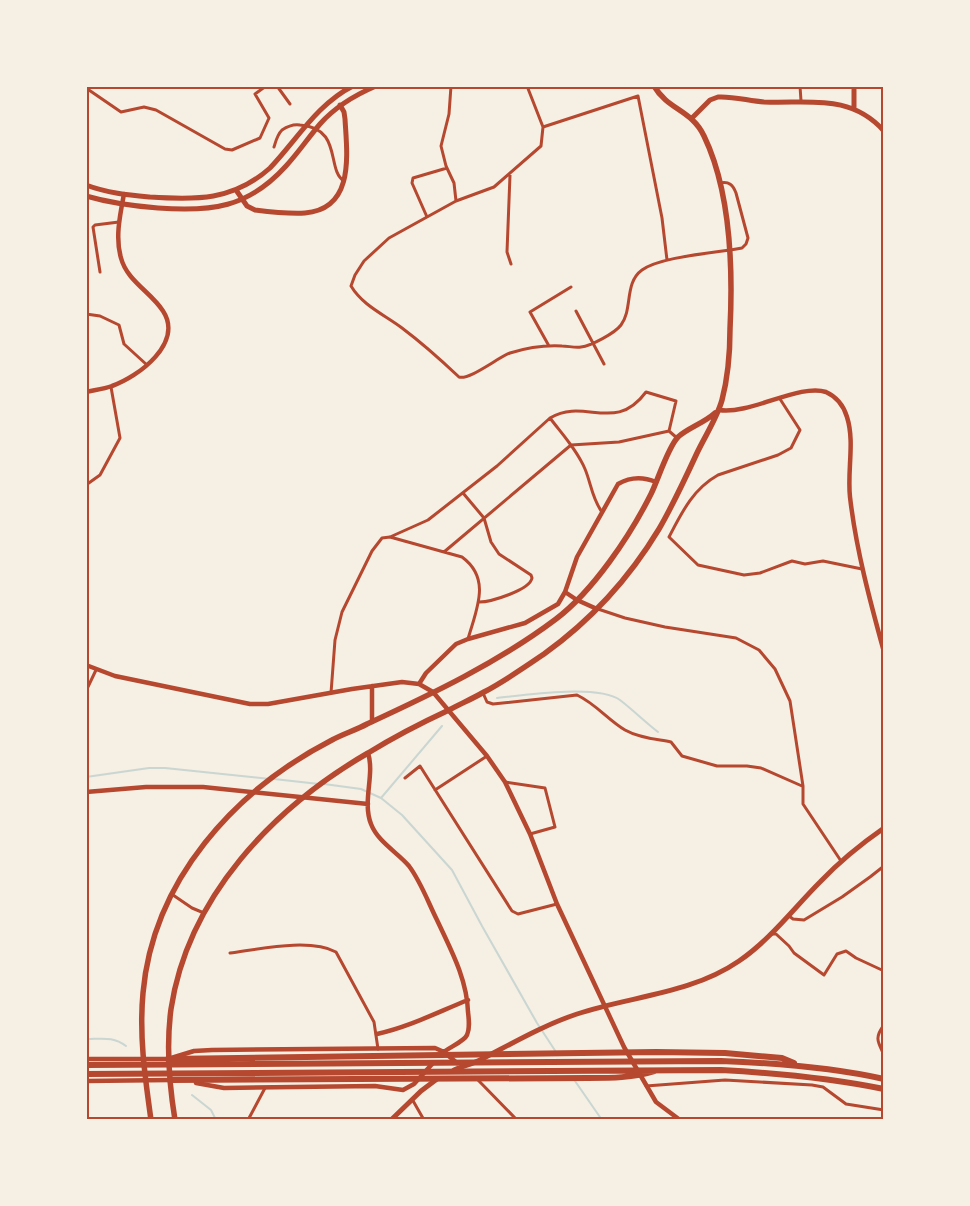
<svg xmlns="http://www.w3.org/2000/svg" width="970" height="1206" viewBox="0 0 970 1206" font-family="Figtree,sans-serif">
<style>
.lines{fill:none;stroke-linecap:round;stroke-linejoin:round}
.stream{stroke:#c9d6d2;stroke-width:2}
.minor{stroke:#b5482f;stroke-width:3}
.tertiary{stroke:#b5482f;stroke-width:4.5}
.secondary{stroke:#b5482f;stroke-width:5}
.trunk{stroke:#b5482f;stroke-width:5.5}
.motorway{stroke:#b5482f;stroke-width:6}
.neatline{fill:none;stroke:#b5482f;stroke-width:2}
</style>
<rect width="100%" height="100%" fill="#f6efe4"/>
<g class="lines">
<path class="stream" d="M497 698C523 695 598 684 620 700 633 710 645 722 658 732
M86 777 149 768H165L270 779
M274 779 319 784
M324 784 361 789 381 798 402 815 452 870 482 926 537 1023 556 1052
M381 798 442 726
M86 1039C102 1039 113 1036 126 1046
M575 1081 602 1120
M192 1095 211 1110 216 1120"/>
<path class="minor" d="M277 86 290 104
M451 86 449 114 441 146 446 166 454 183 456 201
M527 86 543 127 541 146 494 187 456 201 389 238 364 261 355 275 351 286C363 306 385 315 402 328 422 343 441 360 459 377 470 380 497 358 510 353 526 348 545 345 562 346 568 346 575 348 581 347 591 346 615 333 621 325 633 309 624 283 642 270 661 256 718 253 742 248L746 244 748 238 736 193C733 185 729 181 720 183
M800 86 801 101
M86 88 121 112 144 107 156 110 225 149 232 150 260 138 269 118 255 94 266 86
M543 127 638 96 662 218 667 260
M274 147C276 141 277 135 282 130 288 126 294 124 300 125 343 128 326 170 344 181
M510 175 507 252 511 264
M427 217 412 183 413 178 447 168
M100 272 93 227 95 225 119 222
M576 311 604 364
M86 314 100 316 119 325 124 344 147 365
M549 346 530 312 571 287
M780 399 800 430 791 448 778 455 718 475C693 489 682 512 669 537L698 565 744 575 760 573 792 561 805 564 823 561 862 569
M550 418C562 434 577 450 585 469 591 483 592 499 602 512
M86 485 100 475 120 438 111 387
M463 493 484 518 491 542 499 554 531 575 532 578C530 590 491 602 479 602
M390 537 462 557C492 579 476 610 468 639
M444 552 571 445 619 442 669 431
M598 609 625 618 665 627 736 638 759 650 775 669 790 701 803 786V804L841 861
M86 691 96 670
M331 693 335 640 342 612 372 551 382 538 390 537 428 520 497 466 550 418C585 397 615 434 646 392L676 401 669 431 677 438
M483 693 487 702 493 704 577 695C596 704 608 720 625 730 639 738 656 739 671 742L682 756 717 766H747L761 768 802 786
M405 778 420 766 512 911 518 914 557 904
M505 782 545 788 555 827 530 834
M435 790 487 756
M173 895 192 908 204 913
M789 916 793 919 804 920 842 897 870 877 884 866
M770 934H776L789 946 794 953 824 975 837 954 846 951 856 958 884 971
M230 953C260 949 310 938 336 952L374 1022 378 1049
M884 1025C874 1038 878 1042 884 1055
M478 1080 517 1120
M646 1086 725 1080 812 1085 823 1087 846 1104 884 1110
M412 1099 424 1120
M248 1120 265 1088"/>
<path class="tertiary" d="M86 392C95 390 104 389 112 386 138 377 184 343 163 311 151 292 127 281 121 258 115 238 120 215 124 194
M719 410C750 415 800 383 826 392 837 397 844 407 847 417 855 442 847 471 850 497 856 549 870 601 884 652
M565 592 577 600 597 609
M86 665 115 676 250 704H268L352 689 402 682 419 684 433 692 487 756 505 782 530 834 557 904 624 1047 656 1102 680 1120
M419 684 426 673 456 644 468 639 525 623 558 604 565 592 577 557 618 484C630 477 644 477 656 482
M372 686V722
M368 753C375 775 362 801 371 824 378 842 397 852 409 866 421 882 428 902 437 920 451 950 467 979 468 1012 469 1020 470 1028 467 1035 464 1042 447 1048 440 1055
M86 792 146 787H203L368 804
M377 1034C409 1027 438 1012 468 1000
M86 1059H168L194 1051 212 1050 435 1048 444 1052 457 1063
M86 1081 170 1080
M196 1083 224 1088 375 1086 403 1090 414 1084 433 1063"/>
<path class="secondary" d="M854 109V86
M692 118 710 100 718 97C733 96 749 101 764 102 809 104 850 93 884 131
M86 185C107 193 129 195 150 197 196 200 233 201 270 168 296 141 317 104 353 86
M236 190 247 206 255 210C271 212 288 214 305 213 355 209 347 154 345 119L344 112 340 105
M86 196C110 203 133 206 158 208 211 212 248 208 286 166 298 153 308 138 320 124 335 107 355 95 376 86
M454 1070C463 1066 473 1064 482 1059 513 1043 544 1025 577 1014 631 996 691 994 739 961 770 940 794 908 820 882 839 862 861 844 884 828
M391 1120 421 1091 437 1079"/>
<path class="trunk" d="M151 1120C145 1077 139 1036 143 993 153 880 235 790 332 740 343 734 356 730 367 724 432 694 499 662 556 619 593 591 630 536 651 494 658 480 668 447 678 437 688 428 704 423 715 413
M175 1120C169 1083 166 1046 171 1009 188 897 273 808 368 753 394 737 421 723 449 710 460 704 472 699 484 692 505 681 525 667 544 654 590 621 630 577 659 529 673 505 685 479 697 453 705 436 717 418 722 400 728 377 730 352 730 329 733 268 731 192 704 136 692 110 668 110 654 86"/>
<path class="motorway" d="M168 1059 656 1052 725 1053 782 1058 794 1063
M86 1065 721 1061C776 1063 830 1067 884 1079
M86 1074 721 1070C776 1073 830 1078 884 1089
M170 1080 588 1078C611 1078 633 1078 655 1071"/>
</g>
<rect width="970" height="1206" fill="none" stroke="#f6efe4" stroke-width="175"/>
<rect x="88" y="88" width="794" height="1030" class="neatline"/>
</svg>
